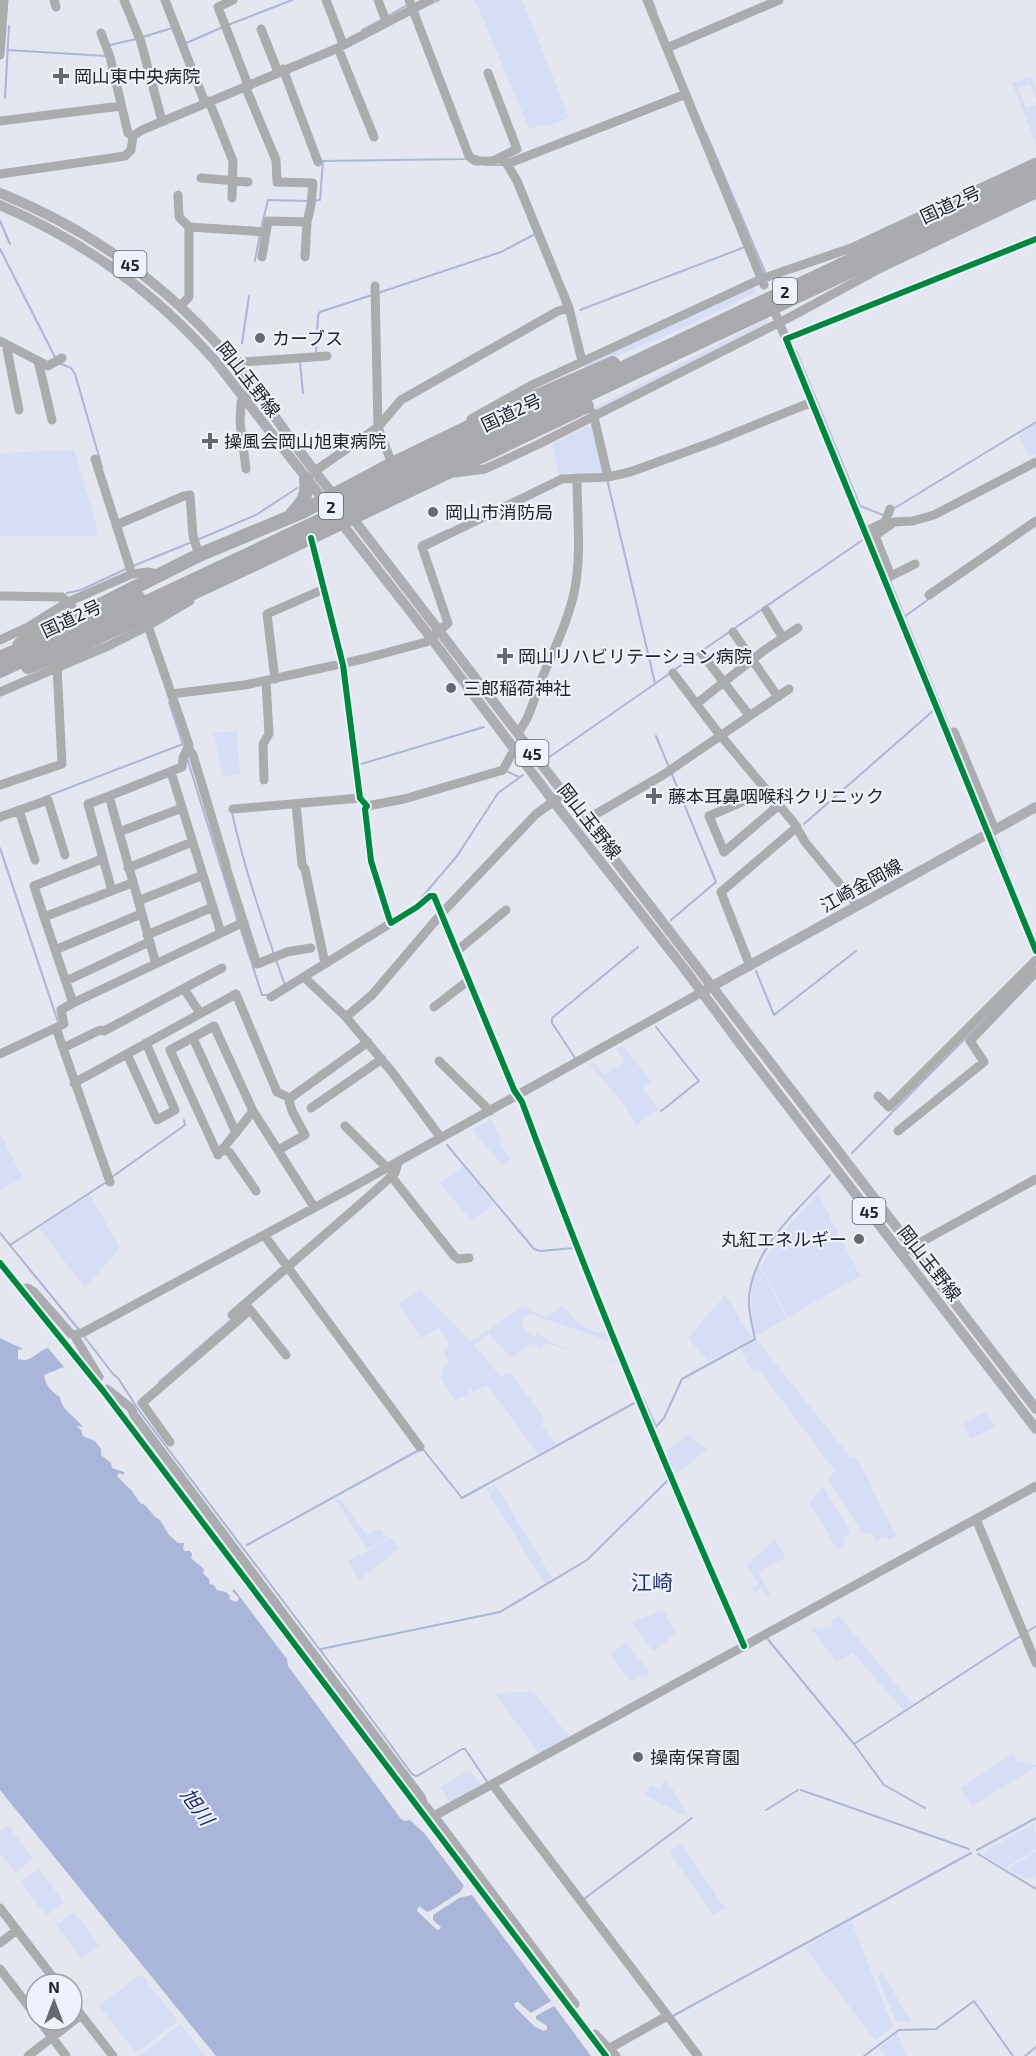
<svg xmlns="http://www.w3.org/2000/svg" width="1036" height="2056" viewBox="0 0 1036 2056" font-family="'Exo 2','Noto Sans JP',sans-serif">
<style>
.green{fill:#d6def6}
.water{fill:#aab6d9}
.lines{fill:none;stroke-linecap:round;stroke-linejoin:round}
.stream{stroke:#aab6d9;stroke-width:2}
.minor{stroke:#aaacae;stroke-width:9}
.major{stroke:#adaeb3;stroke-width:10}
.highway{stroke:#a8aaae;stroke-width:14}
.cycleway-casing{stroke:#eef2ff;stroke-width:10}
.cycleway{stroke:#00873e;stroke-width:6}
.poi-dot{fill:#676970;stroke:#eef2ff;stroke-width:2}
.labels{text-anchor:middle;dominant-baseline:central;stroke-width:4.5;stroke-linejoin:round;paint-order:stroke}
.shield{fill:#eef2ff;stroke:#60626b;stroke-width:1.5}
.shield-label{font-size:16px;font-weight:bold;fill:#23252b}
.poi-label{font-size:18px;fill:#23252b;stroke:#eef2ff;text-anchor:start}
.street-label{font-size:18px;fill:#23252b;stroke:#eef2ff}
.water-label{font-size:20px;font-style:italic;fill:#222f68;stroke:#eef2ff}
.quarter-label{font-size:21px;fill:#26346c;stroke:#eef2ff}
</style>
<rect width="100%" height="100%" fill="#e4e7ef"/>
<path class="green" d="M475 0H522L569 118 547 126 545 124 529 129Z
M1031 76 1036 89V99L1030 84 1018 88 1026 108 1036 105V143L1012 83Z
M753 285 756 292C701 322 642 345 584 370V366Z
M767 319 770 325 596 411 594 408Z
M592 424 604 472 567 473 559 476 552 444Z
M1036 424V454L1029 457 1018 434Z
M74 450 96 522 98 536H0V453Z
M237 731 240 774 223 776 213 733Z
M622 1045 652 1082 643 1089 659 1109 636 1125 625 1105 589 1064 593 1062 604 1074 624 1062 616 1048Z
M491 1119 501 1138 500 1143 511 1159 502 1165 472 1130Z
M0 1133 23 1178 0 1190Z
M462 1166 494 1204 471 1221 440 1183 456 1172Z
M818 1193 860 1276 788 1317 761 1267 778 1238Z
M90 1195 120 1248 85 1288 39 1228Z
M759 1265 787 1318 756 1336C750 1311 749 1290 759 1265Z
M420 1290 471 1342 523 1306 533 1312 546 1317 562 1306C574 1319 583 1330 602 1333L606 1329 612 1342 530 1314 522 1318C523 1327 526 1333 534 1337L537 1333C556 1348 596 1359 620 1362L621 1365 544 1343 541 1350 531 1343 512 1358 489 1334 474 1345 501 1377 510 1372 545 1419 542 1422V1425L555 1444 538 1454 487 1385 474 1392 471 1389 469 1392 470 1394 455 1400 440 1376 443 1374 440 1371 444 1369 449 1363 443 1351 450 1345 439 1328 421 1338 398 1304Z
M725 1295 753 1338 708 1361 688 1338Z
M756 1339 851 1458 855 1456 872 1485 871 1488 897 1536 889 1540 886 1536 877 1541 871 1532 864 1534 860 1530 828 1479 835 1471 759 1370 754 1373 740 1349Z
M986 1411 995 1427 971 1439 963 1424Z
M688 1434 707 1450 681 1470 674 1473 665 1452Z
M495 1484 553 1579 545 1584 486 1489 489 1487 493 1491 492 1485Z
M823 1486 851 1533 842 1538 845 1545 837 1549 810 1503Z
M339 1498 367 1535 380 1529 388 1538 367 1549 338 1503 334 1501Z
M392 1537 399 1549 359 1580 348 1561Z
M775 1539 786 1557 758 1572 771 1596 767 1598 762 1588 755 1592 753 1587 759 1584 747 1565Z
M663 1610 677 1633 653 1651 631 1622Z
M839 1616 913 1704 903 1710 853 1653 837 1662 810 1627 822 1629 832 1626 831 1620Z
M626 1643 648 1669 649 1673 645 1678 642 1675 631 1682 611 1654Z
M533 1692 570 1737 539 1753 494 1693Z
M1014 1753 1017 1761 1036 1765V1767L972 1806 960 1788Z
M470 1770 481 1785 480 1789 451 1804 440 1787Z
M664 1781 671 1786 688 1817 644 1795 651 1785 660 1788Z
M1035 1823 1036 1849 1006 1868 984 1855 987 1850Z
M8 1825 33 1859 15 1873 0 1853V1831Z
M681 1843 725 1908 713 1915 669 1852Z
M1036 1851V1876L1029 1880 1008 1869Z
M39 1869 64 1902 46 1916 21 1882Z
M74 1912 99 1945 81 1959 56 1925Z
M851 1920 893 2027 875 2040 805 1948Z
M882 1973 912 2022 896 2021 877 1976Z
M141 1974 178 2021 136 2053 99 2006Z
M181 2024 205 2056H139Z
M897 2033 906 2056H885L879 2048Z"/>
<path class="water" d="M0 1338 23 1349 18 1350V1359C30 1364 37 1351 48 1348L64 1367 44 1375C45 1385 52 1392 60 1397 62 1411 76 1417 83 1427L76 1426 81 1430 83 1436 95 1441 101 1449V1455L111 1463 112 1468 124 1472V1475L119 1473 117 1476 132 1491 140 1503 145 1505 155 1517 160 1520 169 1535 178 1543H184L183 1549 185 1551H190L192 1554 191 1558 204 1569 203 1573 209 1579 210 1584 214 1585 217 1590 226 1592 230 1596 229 1599 237 1602 239 1598 232 1591 234 1589 287 1659 288 1666 401 1819 405 1821 410 1820 424 1833 464 1886 460 1892 432 1910 427 1912 419 1906 417 1911 436 1929 439 1930 441 1927 433 1920V1915L459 1898 472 1895 551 2001 531 2013 518 2002 514 2003 515 2007 535 2027 544 2031 547 2029V2026L536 2019V2016L554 2006 591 2056H216L0 1790Z"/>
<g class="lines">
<path class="stream" d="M652 0 656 11
M432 3 439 0
M386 17 407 5
M228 25 292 0
M362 30 381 20
M143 37 172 28
M184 44 223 27
M110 45 136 39
M7 50 106 56
M5 98 9 26
M706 133 765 272
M466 158 473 164 478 165
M490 165H502
M313 201 320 200 323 161 465 159
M0 221 10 244
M261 229 268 200 308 201
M0 249 56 359
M255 261 260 234
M378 293 501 252 535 234
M580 310 745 247
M242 343 249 296
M796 351 860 506 886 516
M316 353 318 316 320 312 372 295
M302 361 300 362 303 393
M59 363 71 368 75 374 102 467
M607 479 655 683
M893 509 1036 422
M197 540 256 515 297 488
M420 543 448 530
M133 566 192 542
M890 581 951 731
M67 593 81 590 128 568
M904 617 929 599
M674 670 864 539
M169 702 183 745
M656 736 668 765
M187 758 238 922
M548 758 669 674
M358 765 484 727
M506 771 519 777
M671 772 716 882 671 920
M45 797 183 744
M234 812H232C242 860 258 907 274 954
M804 824 934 710
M995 837 1008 871
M0 848 58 1022
M422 897 457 856 498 793 523 775
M240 927 262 995H269
M276 960 285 985
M756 971 774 1015 856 951
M656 1027 699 1081 661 1111
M575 1058 552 1023V1018L638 947
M447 1145 534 1249 540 1251 574 1248
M852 1153 1010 993
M112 1177 185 1125 184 1120
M0 1233 80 1331
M10 1245 108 1181
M83 1335 113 1374 118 1378 140 1412 342 1679 412 1774 416 1776 419 1775 462 1749H465L488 1783
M159 1382 232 1319
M643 1398 656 1427
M654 1429 664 1418 682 1379 755 1339C752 1325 748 1311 749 1297 754 1246 797 1211 830 1175
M422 1448 462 1498 636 1402
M247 1545 419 1450
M1025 1633 1036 1626
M766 1637 854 1744 1022 1635
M321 1649 500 1612 587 1560 668 1480
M854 1744 884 1785 925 1808
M801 1790 969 1849
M766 1810 798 1790
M977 1850 1036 1818
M978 1854 1036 1889
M584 1899 692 1818
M671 2017 971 1853
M864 2056 899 2030 936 2029 974 2001 1013 2056
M1025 2056 1036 2047"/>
<path class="minor" d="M54 0 56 7
M124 0 141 42 162 121
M165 0 205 103
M233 0 218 7 248 85
M326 0 343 44
M378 0 386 21
M409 0 469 156C475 162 491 163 499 158L507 164 517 181 569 308 582 361
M647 0 764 285
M261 29 278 72
M101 33 110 57 128 133 133 136
M338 48 374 137
M667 48 779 0
M0 55 4 0
M283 69 318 162
M488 73 517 149 499 158
M245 86 276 160 277 182 313 183 311 205 307 222 305 257
M209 101 233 161 232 198
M0 121 121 106
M507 164 686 94
M0 174 125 156 131 150 133 136 142 130 338 48 430 0
M201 178 248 182
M178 195 179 217 189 227
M1036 239 786 339 1036 951
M262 257 268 221 307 222
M375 286 378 427 392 464
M180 306 189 297V227L266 232
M776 315 786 339
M0 341 48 366 62 358
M6 344 19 410
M38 361 52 420
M236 367 242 362 327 356
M593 413 608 477
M471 419 532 385 761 279 851 248 1036 162
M95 459 132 574
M246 469 240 422 241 402 253 389
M315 471 378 427 401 400 558 311 569 308
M455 473 485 469 539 444 794 315 879 269 1036 194
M116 525 184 496 190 495 193 536 199 555
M864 532 885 522 890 509
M875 536 891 576 885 579
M311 538 343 665 360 798 367 806 365 809 371 861 389 918 391 923 417 907 430 896H434L514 1090 522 1102C590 1286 665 1467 744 1646
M869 540 894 522 913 521 934 515 1036 462
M891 576 915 564
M929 595 1036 521
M0 596 62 597 72 607 73 613 70 615 25 636 17 644
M766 610 783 638
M141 618 148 626 189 745 183 758 182 767 109 796 156 964
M733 632 778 697
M0 640 28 627 68 602 132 574 148 572 158 574
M702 654 749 715
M673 673 716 730 794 823 805 842 858 906
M275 679 267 614 324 589
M0 692 108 646 148 626 190 601
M171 694 245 685 363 659 426 642 448 623 422 547 562 479 608 477 630 472 713 442 812 402
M696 704 766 649 798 628
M954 732 995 830
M517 733C529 721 534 699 540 683 552 654 567 624 574 593 582 556 577 516 577 478
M188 748 193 755 226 865
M264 780 263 744 269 734 266 681
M0 785 62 764 57 667
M768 791 709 816 724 852 779 805
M109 796 88 804 112 891
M296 804 302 865 305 869 324 959 327 963
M367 806 404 799 503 770 511 755 516 752
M233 809 360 798
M19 810 35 860
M0 817 48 800 65 855
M584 821 663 775 789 689
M119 832 182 808
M226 867 257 964 287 952 311 948
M128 868 192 842
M138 901 203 875
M44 917 34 886 102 859
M221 933 244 922
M147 935 213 907
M55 950 141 914
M457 951 506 910
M750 966 721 892 797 827
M304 977 346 1017
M66 981 149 942
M184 989 200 1013
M271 997 391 923
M73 1003 44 917 132 883
M434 1007 469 980
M214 1026 253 1111 218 1155 170 1050Z
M56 1028 110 1182
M193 1038 236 1133
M63 1048 100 1030 104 1031 222 968
M0 1054 64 1024 61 1010 73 1003 221 933 171 772
M127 1054 157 1120 175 1110 146 1043
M439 1061 490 1111
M74 1083 236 994 277 1092 290 1098 368 1042
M878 1096 889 1107 1036 960
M311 1108 382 1059
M253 1111 314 1207
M345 1126 387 1168
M898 1131 984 1062 970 1041 1036 972
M441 1138 392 1072 346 1017 372 995 442 913 536 814 564 794
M223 1148 230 1153 256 1191
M278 1150 305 1135 292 1111 288 1097
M391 1176 454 1256 458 1259 469 1258
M264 1235 420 1447
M901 1253 1036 1179
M0 1263 104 1392 606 2056
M22 1290 27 1288 34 1292 71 1334 74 1335 84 1332 349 1189 702 992
M247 1306 286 1355
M232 1315 366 1199 395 1173 398 1162
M74 1335 99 1377
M107 1389 131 1408 134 1415 421 1797 423 1803
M170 1442 142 1403 250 1310
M976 1519 1036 1663
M493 1785 698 2056
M420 1800 434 1816 575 2004
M434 1816 1036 1486
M0 1908 58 1984
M0 1943 17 1930
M0 1969 36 2016
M72 2003 113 2056
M39 2020 66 2056
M595 2034 616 2056
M610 2048 667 2016
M28 2056 81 2015"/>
<path class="major" d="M0 193C96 232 177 292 242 373 275 414 303 460 338 500
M0 205C85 242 155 292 216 362L431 638 554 802 683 967 741 1045 1036 1429
M348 512 1036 1409
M707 989 1036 807"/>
<path class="highway" d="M345 499 1036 173
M292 514C303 502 308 496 306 479
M96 607 199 555 302 512 392 464 491 416 613 363
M0 658 138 597
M28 667 71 650 236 573 587 406
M0 671 1036 184"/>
<defs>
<path id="cycleway" d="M1036 239 786 339 1036 951
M311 538 343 665 360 798 367 806 365 809 371 861 389 918 391 923 417 907 430 896H434L514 1090 522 1102C590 1286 665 1467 744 1646
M0 1263 104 1392 606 2056"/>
</defs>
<use href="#cycleway" class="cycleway-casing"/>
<use href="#cycleway" class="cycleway"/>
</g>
<g class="poi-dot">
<path d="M58 67h6v6h6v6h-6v6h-6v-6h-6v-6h6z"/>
<circle cx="260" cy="338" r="6"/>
<path d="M207 432h6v6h6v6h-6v6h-6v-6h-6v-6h6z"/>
<circle cx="433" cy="512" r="6"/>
<path d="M502 647h6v6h6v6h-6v6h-6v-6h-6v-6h6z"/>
<circle cx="451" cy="688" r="6"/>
<path d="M651 787h6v6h6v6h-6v6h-6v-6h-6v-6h6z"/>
<circle cx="859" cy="1239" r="6"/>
<circle cx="638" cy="1757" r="6"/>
</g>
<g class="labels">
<g class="shield">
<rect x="113.5" y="251" width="33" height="26" rx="4.5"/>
<rect x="773" y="278" width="24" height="26" rx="4.5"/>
<rect x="319" y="493" width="24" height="26" rx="4.5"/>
<rect x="515.5" y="740" width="33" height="26" rx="4.5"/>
<rect x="852.5" y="1198" width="33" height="26" rx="4.5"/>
</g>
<g class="shield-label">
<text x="130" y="264">45</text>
<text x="785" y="291">2</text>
<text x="331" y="506">2</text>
<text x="532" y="753">45</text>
<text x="869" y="1211">45</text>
</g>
<g class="poi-label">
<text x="74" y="76">岡山東中央病院</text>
<text x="272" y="338">カーブス</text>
<text x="224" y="441">操風会岡山旭東病院</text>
<text x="445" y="512">岡山市消防局</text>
<text x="518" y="656">岡山リハビリテーション病院</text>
<text x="463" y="688">三郎稲荷神社</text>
<text x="668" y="796">藤本耳鼻咽喉科クリニック</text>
<text x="847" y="1239" text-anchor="end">丸紅エネルギー</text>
<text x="650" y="1757">操南保育園</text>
</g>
<g class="street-label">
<text transform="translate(950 204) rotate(-25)">国道2号</text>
<text transform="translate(249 379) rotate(52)">岡山玉野線</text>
<text transform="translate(511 412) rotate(-25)">国道2号</text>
<text transform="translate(71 618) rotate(-25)">国道2号</text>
<text transform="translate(590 821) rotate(52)">岡山玉野線</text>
<text transform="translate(861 885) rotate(-29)">江崎金岡線</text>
<text transform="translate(930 1263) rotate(52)">岡山玉野線</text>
</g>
<g class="water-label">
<text transform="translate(198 1806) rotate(54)">旭川</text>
</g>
<g class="quarter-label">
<text x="652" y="1581">江崎</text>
</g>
</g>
<g transform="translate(54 2002)"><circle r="28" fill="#eef2ff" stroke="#9da0aa" stroke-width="1.5"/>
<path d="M0-4.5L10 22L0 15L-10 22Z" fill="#676970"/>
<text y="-9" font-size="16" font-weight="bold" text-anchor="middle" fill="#23252b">N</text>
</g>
</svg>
